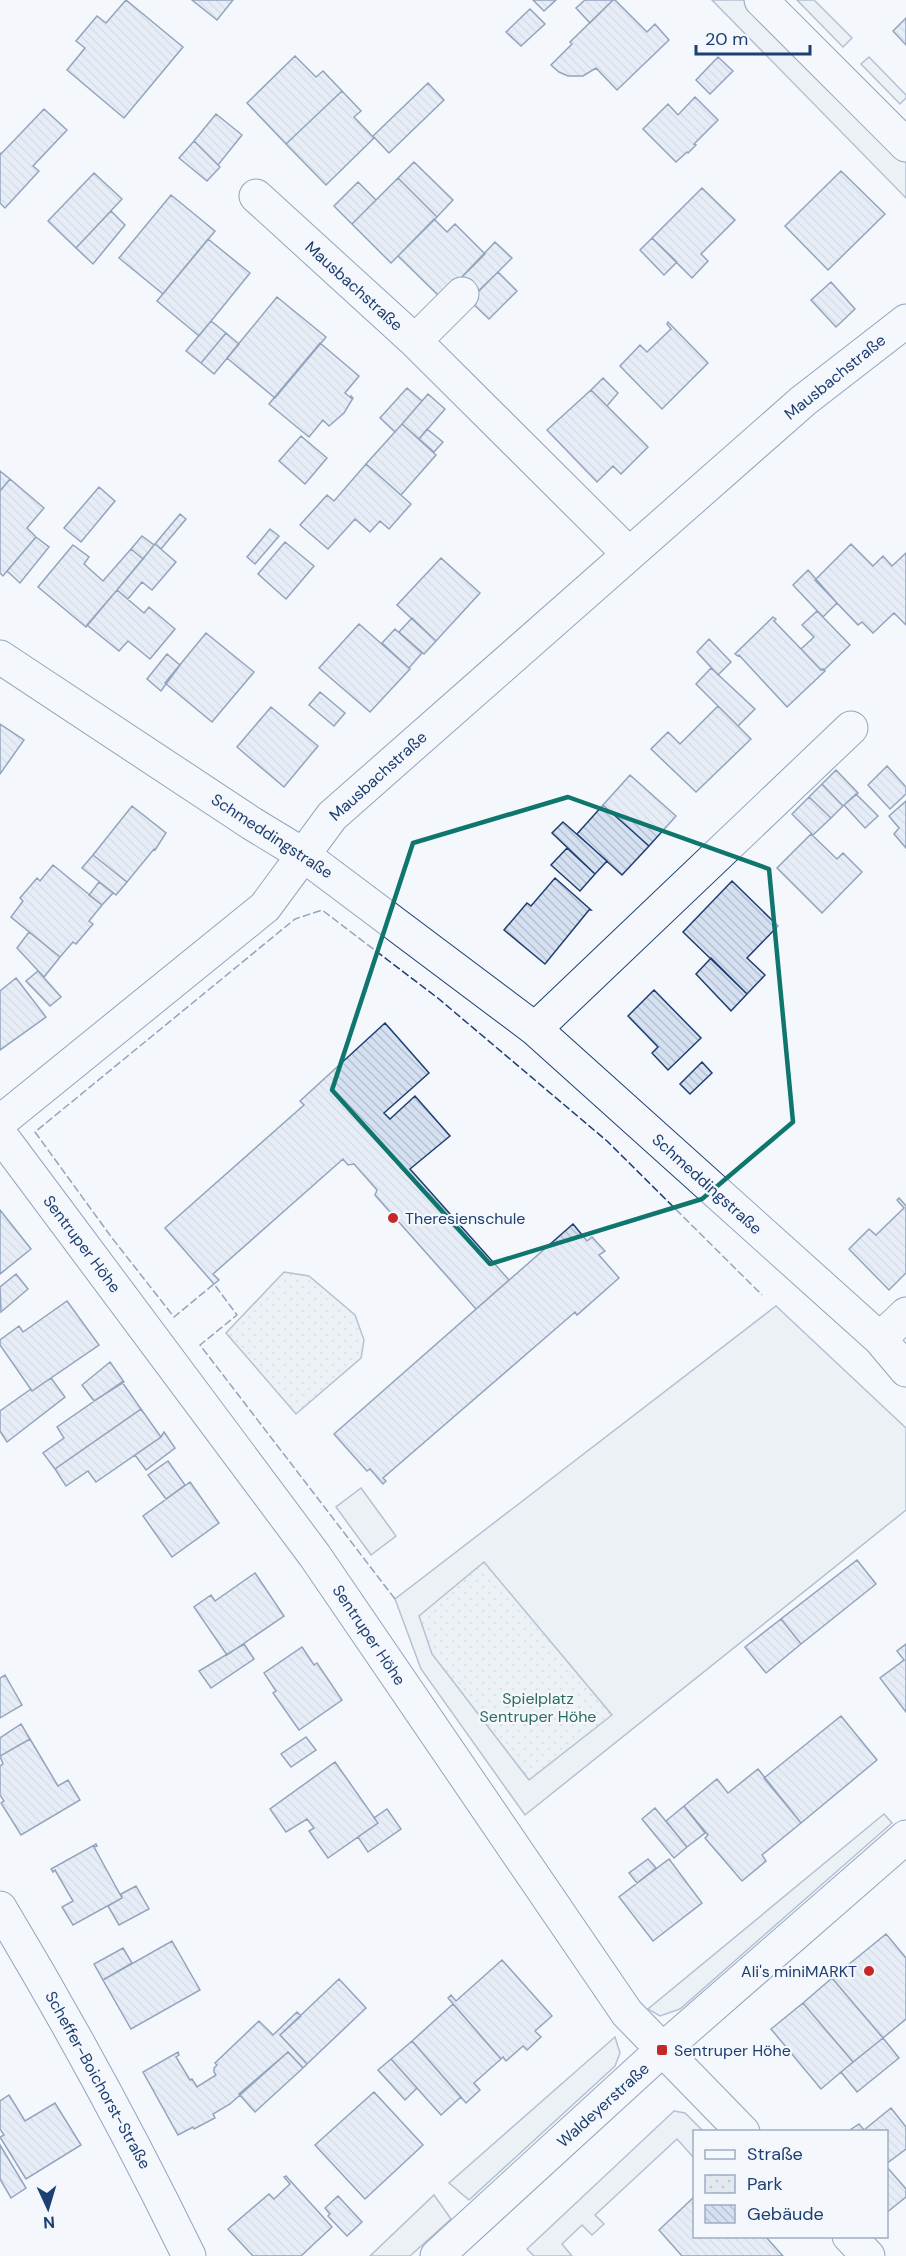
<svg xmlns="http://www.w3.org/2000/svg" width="906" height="2256" viewBox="0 0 906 2256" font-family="'DM Sans',sans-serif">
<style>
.grass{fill:#e3e9f0;stroke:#687fa3;stroke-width:1.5}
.park{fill:url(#park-dots);stroke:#687fa3;stroke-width:1.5}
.parking{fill:#e3e8f0;stroke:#687fa3;stroke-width:1.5}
.building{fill:url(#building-back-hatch);stroke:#1d3f73;stroke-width:1.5}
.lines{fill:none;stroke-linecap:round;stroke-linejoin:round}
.minor-casing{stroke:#1d3f73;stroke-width:35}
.minor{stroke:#f4f7fb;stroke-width:33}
.fence{stroke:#1d3f73;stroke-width:1.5;stroke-dasharray:8 3;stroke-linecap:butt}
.marked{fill:none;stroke:#0f766e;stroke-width:4.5;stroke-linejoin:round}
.poi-dot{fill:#c62828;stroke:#f4f7fb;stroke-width:2}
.labels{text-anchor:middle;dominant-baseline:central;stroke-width:4.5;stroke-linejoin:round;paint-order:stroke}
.street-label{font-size:16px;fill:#1d3f73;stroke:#f4f7fb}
.poi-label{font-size:16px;fill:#1d3f73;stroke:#f4f7fb;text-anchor:start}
.park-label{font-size:16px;fill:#2c6c60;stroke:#f4f7fb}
</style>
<defs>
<pattern id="park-dots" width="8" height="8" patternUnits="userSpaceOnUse" patternTransform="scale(1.5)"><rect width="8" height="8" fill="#e3e9f0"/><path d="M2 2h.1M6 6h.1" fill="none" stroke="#c2c9d1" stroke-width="1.8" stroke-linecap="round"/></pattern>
<pattern id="building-back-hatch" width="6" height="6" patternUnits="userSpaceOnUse" patternTransform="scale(1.5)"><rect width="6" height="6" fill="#d5e0f0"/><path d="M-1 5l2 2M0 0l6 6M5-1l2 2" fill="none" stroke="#b6c1d1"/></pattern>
</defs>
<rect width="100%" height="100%" fill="#f4f7fb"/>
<path class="grass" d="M712 0H749L906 161V198Z
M797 0H814L852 38 843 47Z
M869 57 906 95V98L900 104 861 64Z
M776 1306 906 1428V1510L525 1815 421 1669 395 1599Z
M884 1814 892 1823 680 2009 660 2016 648 2009Z
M615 2037 620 2053 615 2066 469 2200 449 2183Z
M674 2111 685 2113 703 2131 694 2132V2158L677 2139 595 2215 604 2224 592 2235 582 2225 562 2244 572 2256H534L527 2249Z
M434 2195 451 2219 410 2256H370Z"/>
<path class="park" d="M284 1272 309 1276 355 1315 364 1340 361 1358 296 1414 226 1333Z
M484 1562 612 1715 529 1780 432 1654 419 1616Z"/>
<path class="parking" d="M361 1488 396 1536 371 1555 336 1507Z"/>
<path class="building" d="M126 0 183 47 124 118 67 70 85 48 76 41 97 16 106 23Z
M192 0H233L217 20Z
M533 0H556L544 11Z
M585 0H613L590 23 576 8Z
M613 0H615L647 32 655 24 669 40 617 90 596 68 583 76H568L559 72 551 65 572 44 570 42Z
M530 9 545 24 521 46 506 32Z
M906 18V45L893 31Z
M295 56 316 77 323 71 342 91 286 144 247 103Z
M718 57 733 71 710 94 696 80Z
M428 83 444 100 389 153 373 136Z
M342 91 361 111 354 117 374 138 326 185 286 144Z
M695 97 718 120 694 144 696 145 688 153 687 152 676 162 643 129 668 104 678 115Z
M44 109 67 130 33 166 39 171 5 208 0 203V153L1 154Z
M216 114 242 135 218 165 194 141Z
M194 141 220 167 207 181 179 158Z
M414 162 453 200 437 217 398 178Z
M841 171 885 214 828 270 785 226Z
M94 173 122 199 76 248 48 221Z
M398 178 437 217 391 263 352 224Z
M358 182 376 200 352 224 334 206Z
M702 188 735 220 701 254 708 261 692 278 652 238Z
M171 195 215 231 163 294 119 258Z
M111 211 125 225 93 264 76 248Z
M434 219 447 232 455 224 485 254 441 298 398 256Z
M652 238 677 262 664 275 640 250Z
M208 239 250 273 199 336 157 301Z
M495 242 512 258 472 298 457 282Z
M498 272 517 291 489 319 469 300Z
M831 282 855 309 836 327 811 300Z
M277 297 326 337 275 398 227 358Z
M211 321 226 333 201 363 186 351Z
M668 322 708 363 662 409 620 366 640 345 647 352 671 329 667 324Z
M226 333 239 344 214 374 201 363Z
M320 343 359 376 345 393 351 398V396L353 398 344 413 329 426 323 420 309 437 269 404Z
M603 378 618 393 607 406 591 390Z
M407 388 422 401 395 432 380 418Z
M591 390 648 447 621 474 613 466 597 482 547 430Z
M428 394 445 409 419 439 402 424Z
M402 424 436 455 401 495 366 464Z
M427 429 443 442 434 452 419 439Z
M301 436 327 458 305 484 279 461Z
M366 464 411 504 389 529 380 521 370 532 355 519 328 549 300 525 327 495 334 501Z
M0 471 10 479 0 491Z
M10 479 44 508 27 528 36 537 3 576 0 573V491Z
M99 487 115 501 81 542 64 528Z
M180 514 186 519 161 549 155 544Z
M270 529 279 536 255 564 247 557Z
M142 536 154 545 143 559 131 549Z
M36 537 49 547 20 583 7 571Z
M285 542 314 566 286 599 258 574Z
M155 544 176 562 152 590 142 582 128 599 117 590Z
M851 544 873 566 883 556 892 566 906 553V625L894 613 873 633 862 622 858 625 815 580Z
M73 545 89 557 84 564 103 581 131 549 143 559 86 627 38 587Z
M441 558 480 593 436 641 397 605Z
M808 570 837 603 823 617 793 585Z
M117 590 144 613 149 607 175 629 150 659 128 641 119 651 87 625Z
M817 611 850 645 824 670H821L801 649 814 637 802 625Z
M773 617 776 619 774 621 801 649 821 670 823 669 825 671 787 707 739 655 738 656 735 654Z
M412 618 436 641 424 654 399 632Z
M359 624 410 669 370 712 319 668Z
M395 629 422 653 409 668 382 643Z
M206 633 254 672 212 722 165 683Z
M709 639 731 662 718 675 697 652Z
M167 654 180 665 161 691 147 679Z
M711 668 755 709 738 726 696 684Z
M320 692 345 713 334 726 309 705Z
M718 706 751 739 696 792 651 749 668 732 680 744Z
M271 707 318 746 284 787 237 747Z
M0 724 24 740 0 774Z
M887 766 906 787V794L890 809 868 785Z
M836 770 858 793 843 806 822 784Z
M630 775 676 816 649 846 603 805Z
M822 784 843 806 831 818 809 797Z
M856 794 878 816 865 828 844 805Z
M809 797 831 818 813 835 792 814Z
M906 801V848L894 834 899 828 889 816Z
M603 805 649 846 622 875 577 834Z
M132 806 166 833 155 850 154 849 127 882 93 855Z
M563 822 607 861 595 874 552 833Z
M811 834 837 859 843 853 862 872 822 913 777 868Z
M567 848 595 874 580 891 551 865Z
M93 855 127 882 116 895 82 868Z
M53 865 102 905 89 921 93 924 76 944 73 942 60 957 11 917 23 901 20 898 37 878 40 881Z
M555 878 591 910H589L545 964 504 930 527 903 531 906Z
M732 881 778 926 747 958 765 975 747 994 683 932Z
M99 882 113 893 102 905 89 895Z
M29 932 60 957 44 977 17 948Z
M711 958 747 994 731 1011 696 974Z
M38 971 61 997 50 1006 26 981Z
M16 978 46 1017 0 1050V991Z
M654 990 701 1038 668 1070 652 1053 658 1047 628 1016Z
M385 1023 429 1073 384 1113 390 1119 415 1096 450 1136 410 1169 509 1280 476 1309 375 1195 377 1190 354 1164 348 1165 343 1159 213 1274 219 1280 214 1284 165 1228 304 1105 300 1101Z
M702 1062 712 1073 690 1094 680 1084Z
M899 1198 906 1206V1273L889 1290 849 1249 869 1229 876 1235 904 1208 897 1200Z
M0 1210 31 1249 0 1274Z
M573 1224 587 1241 592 1237 605 1251 599 1255 619 1278 577 1315 575 1312 383 1478 386 1481 383 1484 370 1469 367 1471 334 1434Z
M16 1274 28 1289 1 1312 0 1287Z
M67 1301 99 1345 32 1391 0 1345V1340L19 1326 23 1332Z
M110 1362 124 1382 94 1401 82 1385Z
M51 1378 65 1397 7 1442 0 1431V1411L31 1389 32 1391Z
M122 1382 141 1409 55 1469 43 1453 64 1438 57 1427Z
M141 1409 161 1437 96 1482 88 1471 66 1486 55 1469Z
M164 1432 175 1448 146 1470 135 1455 161 1437Z
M168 1461 185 1485 166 1499 148 1475Z
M190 1482 219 1523 172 1557 143 1516Z
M857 1560 876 1584 801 1644 781 1619Z
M255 1573 284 1616 227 1655 194 1607 211 1595 215 1601Z
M781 1619 801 1644 766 1673 745 1647Z
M244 1644 254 1659 211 1688 199 1671Z
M906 1644V1712L880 1678 904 1660 897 1651Z
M302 1647 314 1665 317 1663 342 1700 299 1730 273 1693 276 1691 264 1673Z
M5 1675 22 1705 0 1718V1678Z
M841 1716 877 1760 801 1823 764 1778Z
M21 1724 30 1739 0 1756V1738Z
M306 1737 316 1750 291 1767 281 1754Z
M30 1739 58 1786 68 1780 80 1800 21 1835 1 1803 4 1801 0 1795V1766L3 1764 0 1756Z
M335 1762 378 1823 328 1858 309 1831 314 1828 307 1819 286 1832 270 1809Z
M758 1769 801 1823 762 1855 766 1861 742 1881 705 1838 708 1835 684 1806 717 1779 728 1793Z
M684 1806 705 1833 687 1847 666 1821Z
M655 1808 687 1847 674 1858 642 1819Z
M387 1809 401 1829 368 1852 358 1837 378 1823 374 1818Z
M96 1844 97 1846 94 1847 122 1898 73 1925 62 1907 73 1901 55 1870 53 1872 51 1869Z
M648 1859 656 1868 637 1883 629 1873Z
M669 1859 702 1903 653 1941 619 1897Z
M136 1886 149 1909 119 1925 108 1906 122 1898 121 1894Z
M886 1934 906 1958V2019L883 2038 832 1978Z
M172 1941 200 1990 131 2029 103 1980Z
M123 1948 132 1963 103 1980 94 1964Z
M502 1960 552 2016 535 2031 541 2037 527 2050 523 2046 506 2061 503 2057 501 2059 448 1998 451 1995 456 2001Z
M832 1978 883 2038 853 2062 803 2003Z
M339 1979 366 2008 307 2064 280 2035Z
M803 2003 853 2062 821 2089 771 2029Z
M453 2004 501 2059 474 2083 480 2090 466 2103 412 2041Z
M297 2012 301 2016 280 2035 307 2064 303 2068 288 2052 230 2104 213 2114 215 2118 194 2129 193 2127 178 2135 143 2072 178 2052 179 2055 176 2057 190 2080 192 2079 197 2087 216 2075 214 2072V2068L217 2065 215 2063 259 2021 273 2035Z
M883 2038 899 2058 857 2092 841 2072Z
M412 2041 461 2097 441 2115 391 2059Z
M288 2052 303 2068 255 2112 239 2094Z
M391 2059 417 2088 405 2100 378 2070Z
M374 2092 423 2145 365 2199 315 2145Z
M9 2095 25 2121 55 2103 81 2145 26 2179 0 2137 4 2135 0 2129V2101Z
M891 2108 906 2127V2149L886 2164V2132H847L859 2124 864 2130Z
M0 2145 26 2188 11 2198 0 2179Z
M886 2166 906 2189V2197L886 2213Z
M286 2176 332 2227 301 2256H253L228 2229 269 2194 274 2199 290 2184 284 2177Z
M338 2196 362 2222 347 2236 328 2216 330 2214 325 2208Z
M694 2197V2236H765L783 2256H682L659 2230Z"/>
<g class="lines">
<defs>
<path id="minor" d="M761 0 906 145
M256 196 415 341 629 554
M415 341 462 294
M0 657 251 823 302 854 535 1029 880 1339 906 1370
M535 1029 851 728
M0 1122 265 907 332 816 803 401 906 321
M0 1134 315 1556 627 2013 743 2132
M880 1339 906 1314
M0 1908C68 2021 131 2137 189 2256
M849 2236 868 2256
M437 2256 662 2050 906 1837"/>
</defs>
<use href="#minor" class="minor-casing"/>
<use href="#minor" class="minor"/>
<path class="fence" d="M395 1599 200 1345 237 1315 214 1284 174 1317 112 1238 35 1132 295 919 322 910 439 999 607 1141 762 1295"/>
</g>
<path d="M0 0H906V2256H0ZM568 797 769 869 793 1122 702 1199 490 1264 332 1090 413 843Z" fill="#f4f7fb" fill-opacity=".55" fill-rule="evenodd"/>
<path class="marked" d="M568 797 769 869 793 1122 702 1199 490 1264 332 1090 413 843Z"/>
<g class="poi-dot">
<circle cx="393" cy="1218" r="6"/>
<circle cx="869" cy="1971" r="6"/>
<rect x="656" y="2044" width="12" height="12" rx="3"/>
</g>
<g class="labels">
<g class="street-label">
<text transform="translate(354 286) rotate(42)">Mausbachstraße</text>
<text transform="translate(835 377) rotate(-39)">Mausbachstraße</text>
<text transform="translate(378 776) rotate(-42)">Mausbachstraße</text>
<text transform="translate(272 836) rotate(33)">Schmeddingstraße</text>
<text transform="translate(707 1184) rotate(42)">Schmeddingstraße</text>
<text transform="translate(82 1244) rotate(53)">Sentruper Höhe</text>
<text transform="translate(369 1635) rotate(56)">Sentruper Höhe</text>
<text transform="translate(98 2080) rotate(61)">Scheffer-Boichorst-Straße</text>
<text transform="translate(603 2105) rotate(-42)">Waldeyerstraße</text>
</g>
<g class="poi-label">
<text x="405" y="1218">Theresienschule</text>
<text x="857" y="1971" text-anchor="end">Ali's miniMARKT</text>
<text x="674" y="2050">Sentruper Höhe</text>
</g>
<g class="park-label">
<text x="538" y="1698">Spielplatz<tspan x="538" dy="18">Sentruper Höhe</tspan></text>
</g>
</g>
<rect x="693" y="2130" width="195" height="108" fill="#f4f7fb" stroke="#9eadc5" stroke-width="1.5"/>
<rect x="705" y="2150" width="30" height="9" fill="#f4f7fb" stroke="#9eadc5" stroke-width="1.5"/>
<text x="747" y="2160" font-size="18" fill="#1d3f73">Straße</text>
<rect x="705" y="2175" width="30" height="18" fill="url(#park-dots)" stroke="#9eadc5" stroke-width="1.5"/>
<text x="747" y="2190" font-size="18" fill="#1d3f73">Park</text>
<rect x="705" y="2205" width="30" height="18" fill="url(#building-back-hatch)" stroke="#9eadc5" stroke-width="1.5"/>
<text x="747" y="2220" font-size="18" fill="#1d3f73">Gebäude</text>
<g transform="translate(48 2208) rotate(176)" stroke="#f4f7fb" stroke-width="4.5" paint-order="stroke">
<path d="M0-4.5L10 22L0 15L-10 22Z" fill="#1d3f73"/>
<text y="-9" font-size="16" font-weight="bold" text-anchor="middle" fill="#1d3f73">N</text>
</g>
<path d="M696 45v9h114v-9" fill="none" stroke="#1d3f73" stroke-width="3"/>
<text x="705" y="45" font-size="18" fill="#1d3f73" stroke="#f4f7fb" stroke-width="4.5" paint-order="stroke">20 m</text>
</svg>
